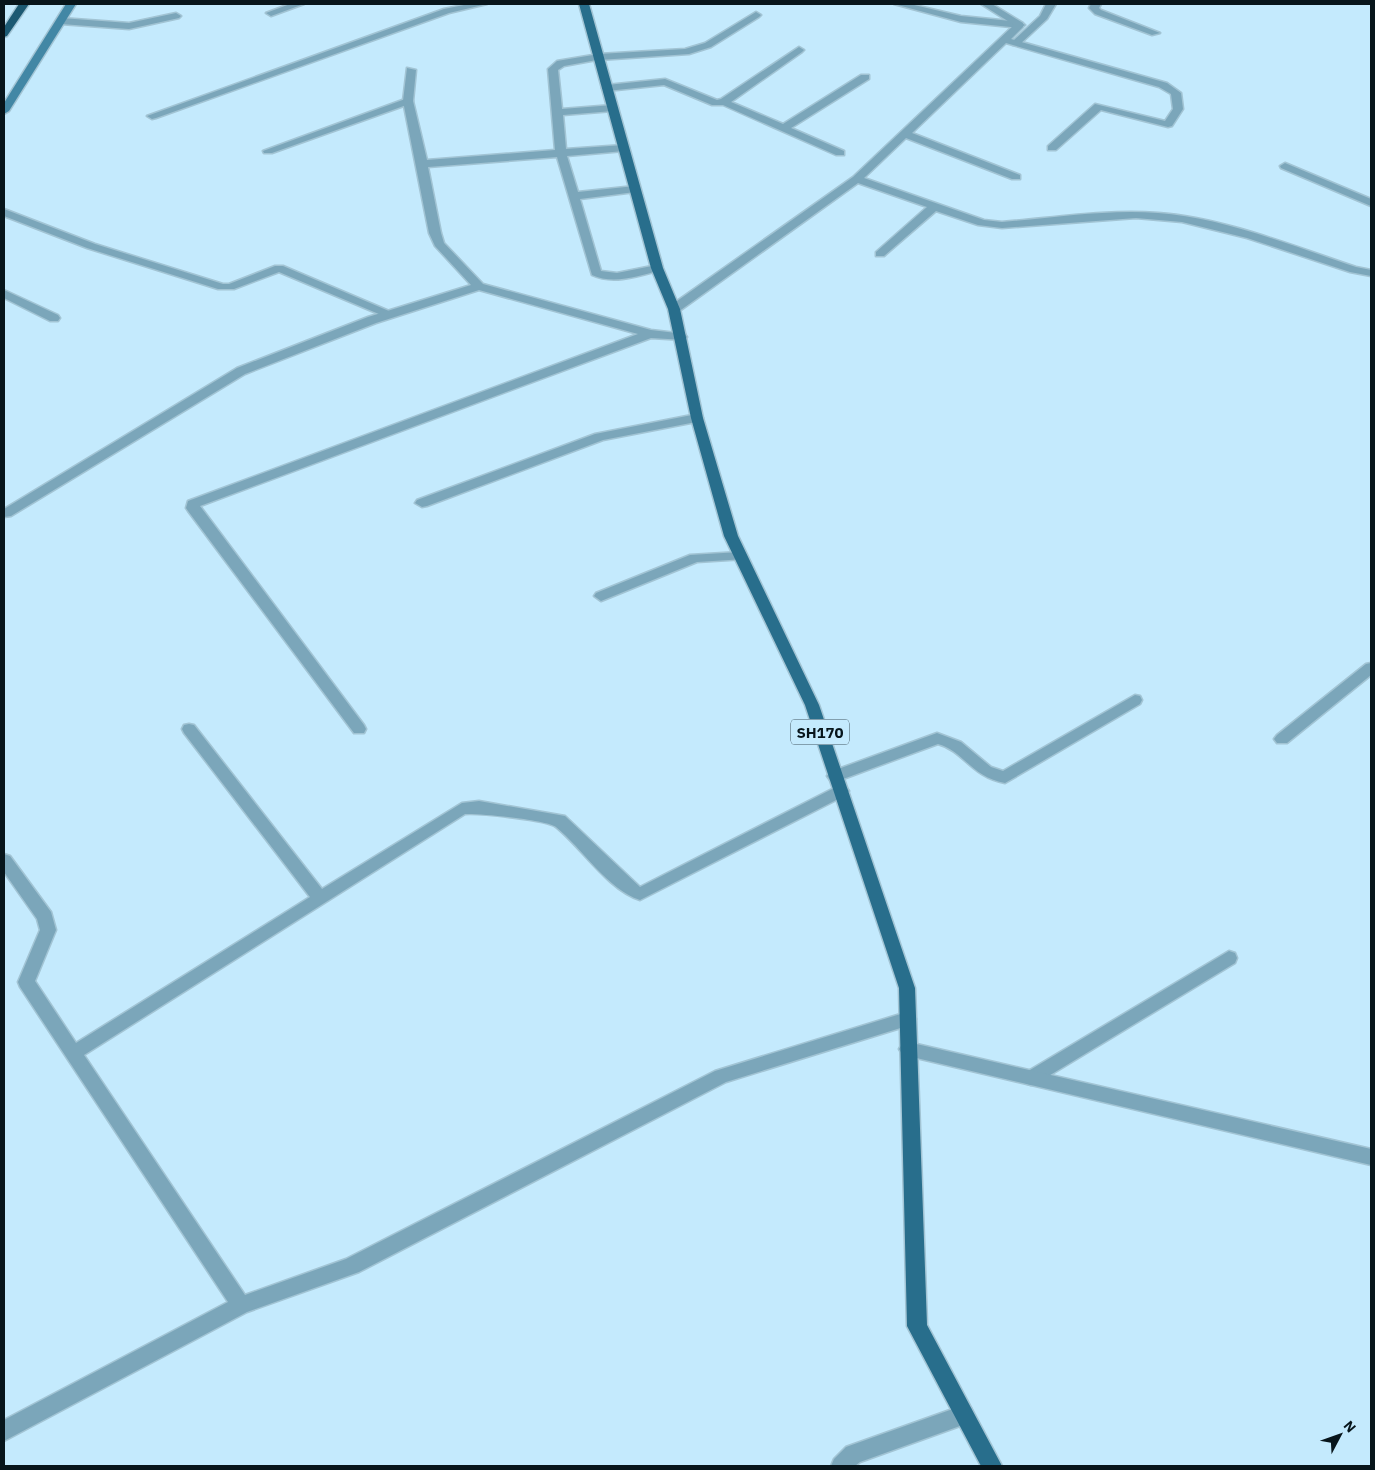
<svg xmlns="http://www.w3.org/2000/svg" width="1375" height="1470" viewBox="0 0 1375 1470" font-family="'IBM Plex Sans',sans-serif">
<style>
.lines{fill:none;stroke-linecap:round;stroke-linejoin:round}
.lane-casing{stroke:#a2c4d4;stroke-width:3}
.street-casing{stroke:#a2c4d4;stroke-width:3}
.secondary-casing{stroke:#a2c4d4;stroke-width:3}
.primary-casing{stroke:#a2c4d4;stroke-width:3}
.highway-casing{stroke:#a2c4d4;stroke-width:3}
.lane{fill:#7ba6ba;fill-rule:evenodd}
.street{fill:#7ba6ba;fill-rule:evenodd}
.secondary{fill:#4287a5;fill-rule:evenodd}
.primary{fill:#286e8c;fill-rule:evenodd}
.highway{fill:#1c5972;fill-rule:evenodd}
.labels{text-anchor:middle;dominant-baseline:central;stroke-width:5;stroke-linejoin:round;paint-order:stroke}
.shield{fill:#c4eafd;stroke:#40555f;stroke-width:1}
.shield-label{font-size:15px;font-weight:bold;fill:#07151b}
</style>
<rect width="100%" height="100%" fill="#c4eafd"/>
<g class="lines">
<defs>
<path id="lane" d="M894 4H910L961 16 1020 22 1025 25 1020 28 961 22Z
M1046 4H1056L1047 19 1019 45H1013V41L1040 16Z
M1091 4H1101L1099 8 1101 10 1160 33 1152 35 1095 14 1089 8Z
M756 12 761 15 759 17 711 47 689 54 599 60 594 57 599 54 685 49 705 43Z
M176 13 181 16 179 18 129 29 61 24 56 21 61 18 129 23Z
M408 98 413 101 412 103 272 153H264L263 151Z
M4 209 95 244 223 284H229L275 266H283L396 314 390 318 386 317 279 272 234 289H218L87 248 4 216Z
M4 290 58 315 60 318 58 321H50L4 298Z
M697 414 701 415 703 418 701 421 603 440 427 506 422 507 415 503 417 500 595 434Z
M740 552 747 556 745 559 697 562 606 599 601 601 594 596 596 593 690 555Z
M1135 695 1140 696 1142 700 1140 704 1005 783C971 777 964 751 938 744L835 782 830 780 827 776 830 772 937 733 961 742 991 767 1003 771Z
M1229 951 1235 953 1237 958 1235 963 1037 1083 1031 1085 1025 1083 1022 1078 1025 1073Z
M964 1405 971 1408 974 1415 971 1422 860 1462 855 1466H831L834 1459 846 1447Z"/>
<path id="street" d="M290 4H304L271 16 266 13Z
M469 4H487L449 13 156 118 152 119 147 116 444 9Z
M981 4H992L1023 23V27L1011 39 1167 83 1181 93 1183 109 1172 126 1168 127 1101 110 1056 150H1048V146L1095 104 1165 121 1173 109 1171 94 1159 87 1006 43 912 133 1020 175V179H1012L906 138 864 178 984 220 1002 222C1053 218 1107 209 1158 213 1221 217 1296 247 1356 267L1371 270V276L1350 272 1247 238 1182 222 1136 218 1002 228 978 225 936 211 884 256H876V252L927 207 858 183 678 312H670V306L853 177 1014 25Z
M799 47 804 50 802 52 731 102 783 124 861 75H869V79L791 128 844 151V155H836L723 105H712L664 85 607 91 602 88 607 85 665 79 717 100 721 99Z
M599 54 602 55V59L564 66 558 70 562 109 613 105 618 108 613 111 563 115 566 149 624 145 629 148 624 151 567 156 578 192 635 186 640 189 635 192 580 199 601 271 617 273 657 265 661 266V270C639 276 613 285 592 275L557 157 428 167 441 233 444 243 483 284 651 330 685 334 687 337 685 340 651 338 200 506 364 725 366 729 364 733H354L188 511 186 508 188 501 638 334 479 290 376 323 245 374 11 516 4 517V509L237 368 368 317 471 285 435 246 429 233 403 101 407 68 416 70 413 101 427 160 555 150 548 69 557 61Z
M1285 163 1371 199V206L1281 168 1280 166Z
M1371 663V675L1287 743H1277L1274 739 1277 735 1366 664Z
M189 724 194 725 322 889 462 803 479 801 565 816 640 887 836 787H846L849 791 846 795 640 900C608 890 582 848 556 827 548 820 479 813 465 814L84 1055 245 1295 346 1259 715 1071 907 1012 913 1014 916 1019 913 1024 907 1026 726 1082 359 1272 247 1312 4 1441V1420L228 1302 20 987 18 982 40 930 37 919 4 872V854L10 856 51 912 56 930 35 981 76 1043 310 897 184 733 182 729 184 725Z
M908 1042 1371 1149V1165L908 1056 902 1054 899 1049 902 1044Z"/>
<path id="secondary" d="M66 4H76L9 111 4 114V103Z"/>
<path id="primary" d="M579 4H589L663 268 680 309 703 418 738 536 819 705 915 988 927 1325 1002 1466H981L907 1326 899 988 805 705 724 536 691 418 668 309 651 268Z"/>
<path id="highway" d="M19 4H29L7 36 4 37V27Z"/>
</defs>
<use href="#lane" class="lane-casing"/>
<use href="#street" class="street-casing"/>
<use href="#secondary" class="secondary-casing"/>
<use href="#primary" class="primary-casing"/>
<use href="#highway" class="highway-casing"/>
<use href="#lane" class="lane"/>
<use href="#street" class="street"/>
<use href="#secondary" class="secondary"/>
<use href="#primary" class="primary"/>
<use href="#highway" class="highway"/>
</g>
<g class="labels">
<rect class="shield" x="791" y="719.5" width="58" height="25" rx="4"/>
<g class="shield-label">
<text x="820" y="732">SH170</text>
</g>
</g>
<rect width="1375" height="1470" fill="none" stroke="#07151b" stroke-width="10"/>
<g transform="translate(1340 1435) rotate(49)" stroke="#c4eafd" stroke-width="4" paint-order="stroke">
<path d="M0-4L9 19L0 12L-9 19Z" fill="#07151b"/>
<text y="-8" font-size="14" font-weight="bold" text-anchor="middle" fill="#07151b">N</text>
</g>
</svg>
